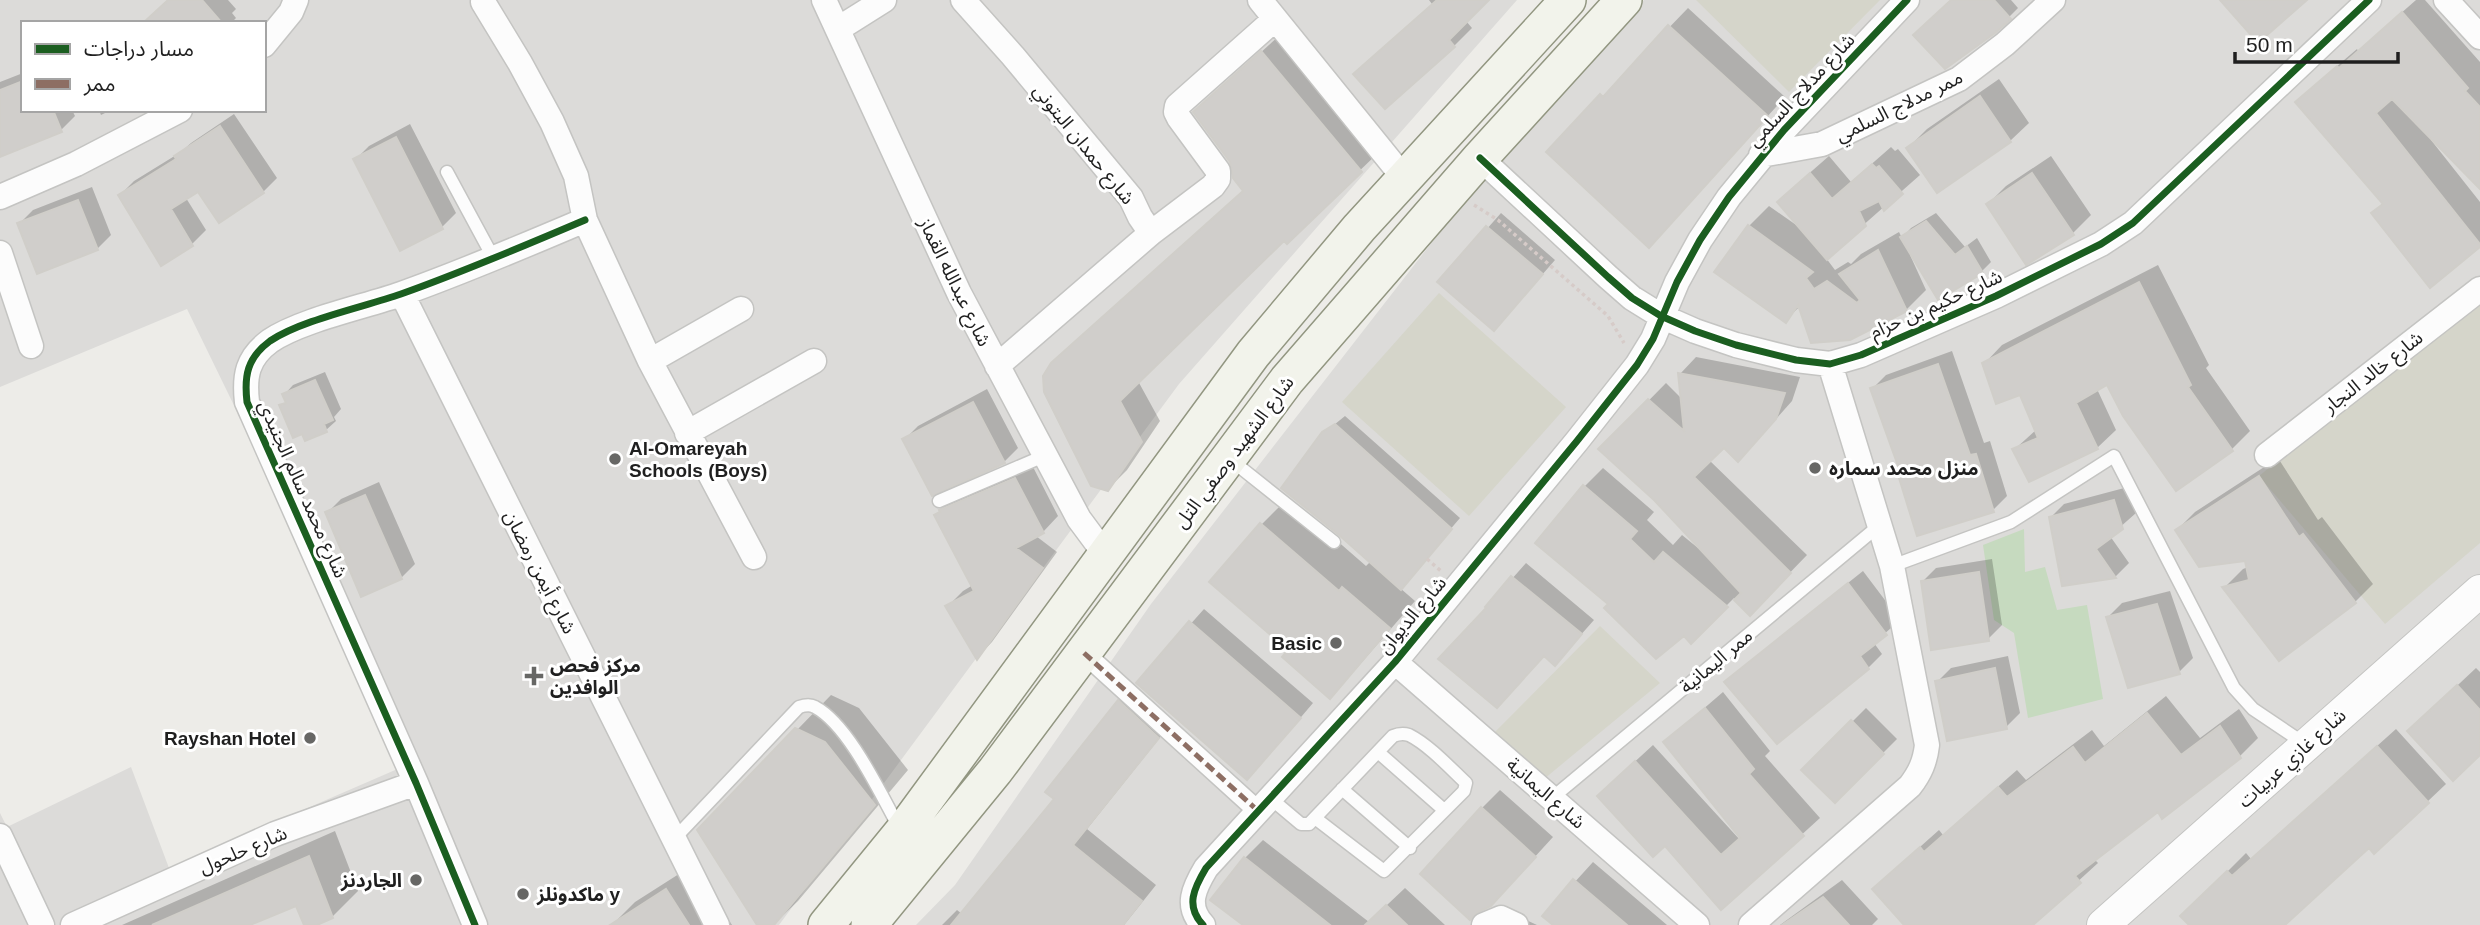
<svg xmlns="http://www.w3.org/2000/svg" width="2480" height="925" viewBox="0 0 2480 925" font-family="Helvetica,'Noto Sans Arabic',sans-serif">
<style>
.residential{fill:#dcdbd9;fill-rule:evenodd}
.construction{fill:#d5d5ca}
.forest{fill:#c6dabf}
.shadow{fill:#0003}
.building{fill:#d0cecb;stroke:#d0cec9;stroke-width:2}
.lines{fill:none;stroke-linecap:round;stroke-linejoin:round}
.service-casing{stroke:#c4c4c2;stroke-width:15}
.pedestrian-casing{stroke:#c4c4c2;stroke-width:22}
.minor-casing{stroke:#c4c4c2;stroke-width:27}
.tertiary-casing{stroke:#c4c4c2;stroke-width:34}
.secondary-casing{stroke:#929681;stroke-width:38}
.path{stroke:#d6cbc8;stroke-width:3.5;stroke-dasharray:3.5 3.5;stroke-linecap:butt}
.service{stroke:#fcfcfc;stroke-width:12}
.pedestrian{stroke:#fcfcfc;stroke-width:19}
.minor{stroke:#fcfcfc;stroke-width:24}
.tertiary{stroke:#fcfcfc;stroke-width:32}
.secondary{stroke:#f2f3eb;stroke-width:35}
.quiet{stroke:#8d6e63;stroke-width:5;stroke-dasharray:10 5;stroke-linecap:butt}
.cycleway-casing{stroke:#fff;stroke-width:11}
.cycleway{stroke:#1b5e20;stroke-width:7}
.poi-dot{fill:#676765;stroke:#fff;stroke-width:2.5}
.labels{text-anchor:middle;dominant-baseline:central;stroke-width:6;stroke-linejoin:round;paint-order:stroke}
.street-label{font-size:19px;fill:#1f1f1f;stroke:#fff}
.poi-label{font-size:19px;font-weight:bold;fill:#1f1f1f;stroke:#fff;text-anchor:start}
</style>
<rect width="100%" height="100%" fill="#edece8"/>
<path class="residential" d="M0 0H1517L1179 384 779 925H0V813L7 827 131 767 169 868 409 764 187 309 0 387ZM23 23H264V110H23Z
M1644 0H2480V925H916L955 885 1151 604 1516 134Z"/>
<path class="construction" d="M1696 0H1880L1789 92Z
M1439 293 1566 407 1469 516 1342 402Z
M2480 296V543L2385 624 2259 476Z
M1600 626 1660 683 1544 779 1493 734Z"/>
<path class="forest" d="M2024 529 2025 572 2045 567 2057 610 2087 605 2103 699 2028 718 2014 633 1994 620 1983 545Z"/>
<path class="shadow" d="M169 0H228L236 9 232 13 236 18 231 23H157Z
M1429 0H1487L1466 21 1472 28 1454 46 1374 56 1432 4Z
M1952 0H2011L2018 8 2009 17Z
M2416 0H2425L2480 62V187L2432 138 2431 140 2480 202V245L2373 213 2384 202 2298 102 2316 84 2357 49 2358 51Z
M1688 8 1785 97 1667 228 1549 152Z
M1281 34 1380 151 1287 241 1284 238 1138 381 1160 421 1127 470 1108 489 1046 392 1245 190 1232 161 1195 112Z
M23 73V110H72L75 116 61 130 0 155V82Z
M1999 79 2029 123 2010 141 1908 148 1927 129Z
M99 110H111L101 115Z
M234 114 277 178 263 192 199 190 186 198 206 230 192 244 120 195 134 181 181 152 191 143Z
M410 124 456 213 442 227 355 160 369 146Z
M1891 147 1895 151 1898 149 1920 175 1826 258 1835 270 1848 262 1851 264 1861 254 1899 232 1902 238 1911 228 1936 213 1965 247 1977 238 1991 262 1982 271 1912 254 1910 255 1926 290 1906 310 1800 306 1786 320 1749 226 1769 206 1799 227 1779 202 1797 184 1829 156 1851 182Z
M2051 156 2091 215 2072 234 1988 204 2006 186Z
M92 187 111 235 97 249 19 224 33 210Z
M1501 213 1555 260 1507 315 1440 282Z
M2158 265 2209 365 2206 368 2250 431 2232 449 2177 489 2108 383 2097 389 2116 430 2097 448 2015 449 2036 430 2021 393 1984 364 2002 345Z
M1952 351 1984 443 1990 441 2007 496 1993 510 1903 476 1872 389 1886 375Z
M1696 357 1800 377 1792 401 1754 444 1724 445 1709 460 1807 555 1750 614 1734 598 1691 641 1684 633 1610 604 1584 487 1603 468 1654 512 1647 520 1673 545 1682 535 1698 548 1699 546 1655 499 1601 449 1666 383 1682 399 1680 374Z
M325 372 341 409 334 417 336 421 326 430 306 439 281 406 287 401 284 395 293 385Z
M987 389 1018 448 1004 462 904 440 918 426Z
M1345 416 1460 518 1400 588 1415 601 1355 670 1330 696 1291 650 1212 582 1262 524 1288 498 1366 566 1371 561 1324 433Z
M2278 458 2318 520 2322 517 2373 584 2355 602 2225 587 2243 569 2248 567 2247 559 2177 530 2195 512Z
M1031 463 1058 516 1043 532 1036 536 1057 552 992 642 977 658 948 606 963 591 973 585 941 510 957 494Z
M379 482 415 564 401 578 327 513 341 499Z
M2128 487 2136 513 2110 536 2129 563 2115 577 2064 584 2050 518 2064 504Z
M1992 559 2002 625 1988 639 1922 582 1936 568Z
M1526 563 1594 620 1555 664 1487 607Z
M1863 571 1900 620 1874 643 1882 654 1868 668 1777 741 1727 682 1740 669Z
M2170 591 2193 658 2179 672 2129 686 2108 617 2122 603Z
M1204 609 1313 703 1261 764 1138 683Z
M2008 656 2020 713 2006 727 1937 682 1951 668Z
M2476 668 2480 672V753L2428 713Z
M1134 686 1173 721 1087 829 1156 885 1124 925H942L957 910 962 914 1056 798 1119 701Z
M1723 692 1770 751 1765 756 1820 818 1721 908 1616 779 1653 745 1741 841 1743 839 1665 742Z
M831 695 859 708 908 770 798 901 773 925H759L797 730Z
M2166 696 2200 738 2239 709 2258 738 2240 756 2158 810 2094 859 2098 863 2030 925H1906L1893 871 1939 830 1943 835 2017 770 2026 780 2092 730 2104 746Z
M1866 708 1897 739 1835 801 1804 770Z
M2396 729 2446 784 2427 802 2369 845 2285 925H2192L2183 916 2246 853 2251 859Z
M1500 790 1553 837 1509 885 1482 808Z
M335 831 358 891 332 917 312 925H306L297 903 245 925H122Z
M1263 840 1369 922 1405 888 1445 925H1245V858Z
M1593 862 1667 925H1555L1544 916Z
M693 865 732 925H612L635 902Z
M1842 880 1878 919 1872 925H1780Z
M1520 917 1537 925H1497Z"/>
<path class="building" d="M168 0H202L222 23H143Z
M1437 0H1489L1449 40 1455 47 1385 109 1353 74Z
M1951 0H1994L2011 19 1995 33 1945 69 1913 35Z
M2220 0H2307L2258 43Z
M2402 12 2468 88 2465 91 2480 107V189L2392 99 2376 113 2480 244V247L2430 288 2371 213 2383 204 2295 102 2337 66 2339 68Z
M1668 25 1768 116 1649 248 1546 152 1600 94 1603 97Z
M1261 51 1362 172 1287 244 1284 241 1120 401 1142 442 1108 491 1091 486 1044 392 1043 376 1051 363 1243 191 1233 178 1230 162 1193 112Z
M23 81V110H53L62 132 0 157V90Z
M1980 96 2011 142 1937 193 1906 148Z
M220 126 264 193 219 223 198 192 171 209 193 246 161 266 118 195 176 159 174 156Z
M396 137 443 229 400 251 353 159Z
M1872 164 1876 168 1879 166 1903 194 1884 211 1879 201 1859 211 1866 226 1827 260 1777 202 1810 173 1832 199Z
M2032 173 2074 235 2026 265 1986 204Z
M78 200 98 250 37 274 17 223Z
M1926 221 1955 255 1967 246 1983 273 1938 300 1900 237Z
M1748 225 1813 272 1806 278 1814 289 1827 281 1857 303 1860 300 1839 274 1878 250 1907 311 1850 340 1811 343 1798 305 1786 323 1714 272Z
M1486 226 1543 274 1494 331 1437 282Z
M2139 282 2191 385 2188 387 2233 451 2176 491 2123 416 2107 385 2076 403 2098 449 2029 482 2012 449 2038 438 2020 395 1996 404 1982 363Z
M1938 364 1970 455 1976 454 1994 512 1917 536 1899 478 1902 477 1870 388Z
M1678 373 1785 393 1776 419 1738 462 1724 448 1694 477 1791 573 1750 616 1734 600 1741 593 1654 500 1598 449 1648 399 1684 431Z
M315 380 333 420 324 424 327 432 305 441 302 434 293 438 279 405 286 403 282 394Z
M973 402 1005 463 932 496 902 439Z
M1335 424 1452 529 1401 590 1339 535 1281 488 1322 432Z
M2259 476 2299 537 2303 534 2356 603 2279 661 2222 587 2249 580 2245 561 2199 567 2175 530Z
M1015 478 1044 533 1016 548 1043 568 977 660 945 606 974 591 934 515 940 512 939 510Z
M1583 485 1637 531 1630 539 1654 562 1663 552 1728 607 1691 644 1684 636 1656 659 1604 608 1608 604 1535 543Z
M365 495 402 579 361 597 325 512Z
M2114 500 2123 529 2096 549 2116 578 2062 586 2049 517Z
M1260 523 1339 591 1342 587 1390 628 1330 699 1282 657 1288 650 1209 582Z
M1979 572 1989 641 1931 650 1921 581Z
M1511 576 1582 634 1555 666 1544 656 1497 708 1438 659 1486 608 1485 607Z
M1848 583 1887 635 1860 656 1869 669 1777 744 1724 682Z
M2157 604 2180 674 2128 688 2106 617Z
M1189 621 1301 718 1247 780 1136 683Z
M1995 668 2007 729 1947 741 1935 681Z
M2457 685 2480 710V755L2453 781 2407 731Z
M1118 700 1159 738 1073 845 1142 901 1123 925H951L1054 799 1045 792Z
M1705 708 1754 769 1749 774 1804 836 1721 910 1665 846 1653 857 1597 796 1635 761 1721 855 1740 838 1663 742Z
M2147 713 2181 755 2220 726 2241 758 2162 819 2158 812 2075 876 2081 883 2033 925H1904L1872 889 1920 847 1924 852 1998 787 2007 797 2073 747 2085 763Z
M1851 720 1884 754 1835 803 1801 770Z
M795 728 825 742 875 805 774 925H757L697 830Z
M2377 746 2429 803 2374 854 2369 848 2285 925H2189L2180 916 2227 871 2232 876Z
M1481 807 1536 857 1491 906 1478 912 1470 920 1420 874Z
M309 856 333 918 317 925H304L296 906 250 925H152Z
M1244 857 1330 925H1243L1210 900Z
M1573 879 1627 925H1553L1542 916Z
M666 889 689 925H610Z
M1823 897 1849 925H1782Z
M1386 905 1407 925H1365Z"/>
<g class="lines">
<defs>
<path id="service" d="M447 172 494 259
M1231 460 1334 542
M939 501 1044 456
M1892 566 2011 522 2114 456 2234 688 2253 709 2305 744
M1378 752 1444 810
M1342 789 1410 848
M1269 797 1301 824H1309L1393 736C1398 734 1403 733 1409 735 1429 745 1450 768 1466 783L1464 791 1384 871 1315 818
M1552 798 1881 524
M675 838 799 707C805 705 810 704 815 707 849 725 881 795 900 829"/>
<path id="pedestrian" d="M1084 653 1257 810"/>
<path id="minor" d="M824 0 959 293 1079 519 1105 554
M963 0 1013 56 1131 198 1140 217 1151 233 997 366
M1260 0 1404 178
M2446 0 2480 37
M483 2 520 63 552 122 576 176 585 220 650 361 754 557
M838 29 884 0
M264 45 291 12 296 0
M1761 155 1822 144 1959 79 2005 44 2053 0
M1480 158 1608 277 1632 298 1661 316 1695 331 1736 345 1796 360 1830 364 1861 355 1996 296 2101 244 2133 223 2369 0
M0 197 76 164 180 110
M1151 233 1213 186 1218 179V171L1179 118 1176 112 1177 106 1275 19
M0 253 31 346
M402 294 717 925
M650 361 741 309
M687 433 814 361
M2267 455 2480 289
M1395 662 1697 925
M0 836 42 925
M73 925 275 834 416 783
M475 925 416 783 247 402C244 376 247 358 270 341 301 320 364 307 401 294 463 272 524 246 585 220
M1203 925C1185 906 1194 888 1206 868L1395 662 1577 441 1637 365 1653 339 1677 282 1700 240 1729 197 1784 130 1907 0
M1484 925 1501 918 1516 925
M1751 925 1910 786C1920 773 1925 762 1927 745L1892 566 1830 364"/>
<path id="tertiary" d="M2103 925 2480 591"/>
<path id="secondary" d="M826 925 902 832 1253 354 1359 228 1568 0
M869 925 995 771 1287 380 1480 158 1624 0"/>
</defs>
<use href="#service" class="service-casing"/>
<use href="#pedestrian" class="pedestrian-casing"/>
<use href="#minor" class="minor-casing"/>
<use href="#tertiary" class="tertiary-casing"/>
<use href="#secondary" class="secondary-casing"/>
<path class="path" d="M1474 205 1498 220 1608 316 1624 343
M1427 559 1441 571"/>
<use href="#service" class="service"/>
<use href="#pedestrian" class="pedestrian"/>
<use href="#minor" class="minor"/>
<use href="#tertiary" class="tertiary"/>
<use href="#secondary" class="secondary"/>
<path class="quiet" d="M1084 653 1257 810"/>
<defs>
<path id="cycleway" d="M1480 158 1608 277 1632 298 1661 316 1695 331 1736 345 1796 360 1830 364 1861 355 1996 296 2101 244 2133 223 2369 0
M475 925 416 783 247 402C244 376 247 358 270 341 301 320 364 307 401 294 463 272 524 246 585 220
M1203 925C1185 906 1194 888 1206 868L1395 662 1577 441 1637 365 1653 339 1677 282 1700 240 1729 197 1784 130 1907 0"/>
</defs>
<use href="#cycleway" class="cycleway-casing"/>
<use href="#cycleway" class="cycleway"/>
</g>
<g class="poi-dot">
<circle cx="615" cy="459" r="7"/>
<circle cx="1815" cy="468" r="7"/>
<circle cx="1336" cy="643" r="7"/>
<path d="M530.5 665.5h7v7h7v7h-7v7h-7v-7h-7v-7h7z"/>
<circle cx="310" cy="738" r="7"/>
<circle cx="416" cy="880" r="7"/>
<circle cx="523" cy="894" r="7"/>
</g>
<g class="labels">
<g class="street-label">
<text transform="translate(1801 90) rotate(-47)">شارع مدلاج السلمي</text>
<text transform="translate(1899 106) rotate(-26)">ممر مدلاج السلمي</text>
<text transform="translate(1084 144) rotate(51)">شارع حمدان البتوني</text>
<text transform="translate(955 282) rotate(64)">شارع عبدالله القماز</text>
<text transform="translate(1936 304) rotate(-24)">شارع حكيم بن حزام</text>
<text transform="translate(2373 372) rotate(-38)">شارع خالد النجار</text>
<text transform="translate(1234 452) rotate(-53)">شارع الشهيد وصفي التل</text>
<text transform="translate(303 489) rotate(66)">شارع محمد سالم الجنيدي</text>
<text transform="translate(540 572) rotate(63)">شارع أيمن رمضان</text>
<text transform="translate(1412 615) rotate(-50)">شارع الديوان</text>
<text transform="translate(1716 661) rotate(-40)">ممر اليمانية</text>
<text transform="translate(2292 758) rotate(-42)">شارع غازي عربيات</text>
<text transform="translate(1546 793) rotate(41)">شارع اليمانية</text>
<text transform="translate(243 850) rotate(-23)">شارع حلحول</text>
</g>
<g class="poi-label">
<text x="629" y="448">Al-Omareyah<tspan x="629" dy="22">Schools (Boys)</tspan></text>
<text x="1829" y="468">منزل محمد سماره</text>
<text x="1322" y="643" text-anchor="end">Basic</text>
<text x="550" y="665">مركز فحص<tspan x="550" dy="22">الوافدين</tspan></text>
<text x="296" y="738" text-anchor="end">Rayshan Hotel</text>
<text x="402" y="880" text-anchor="end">الجاردنز</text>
<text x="537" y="894">ماكدونلز y</text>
</g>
</g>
<rect x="21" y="21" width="245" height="91" fill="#ffffff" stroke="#a5a5a5" stroke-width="2"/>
<rect x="35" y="44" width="35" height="10" fill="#1b5e20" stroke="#a5a5a5" stroke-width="2"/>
<text x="84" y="56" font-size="21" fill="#1f1f1f">مسار دراجات</text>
<rect x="35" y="79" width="35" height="10" fill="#8d6e63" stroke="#a5a5a5" stroke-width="2"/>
<text x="84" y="91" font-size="21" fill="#1f1f1f">ممر</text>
<path d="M2235 52v10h163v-10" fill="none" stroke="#1f1f1f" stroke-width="3.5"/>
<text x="2246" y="52" font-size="21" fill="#1f1f1f" stroke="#ffffff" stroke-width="5" paint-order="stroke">50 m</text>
</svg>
